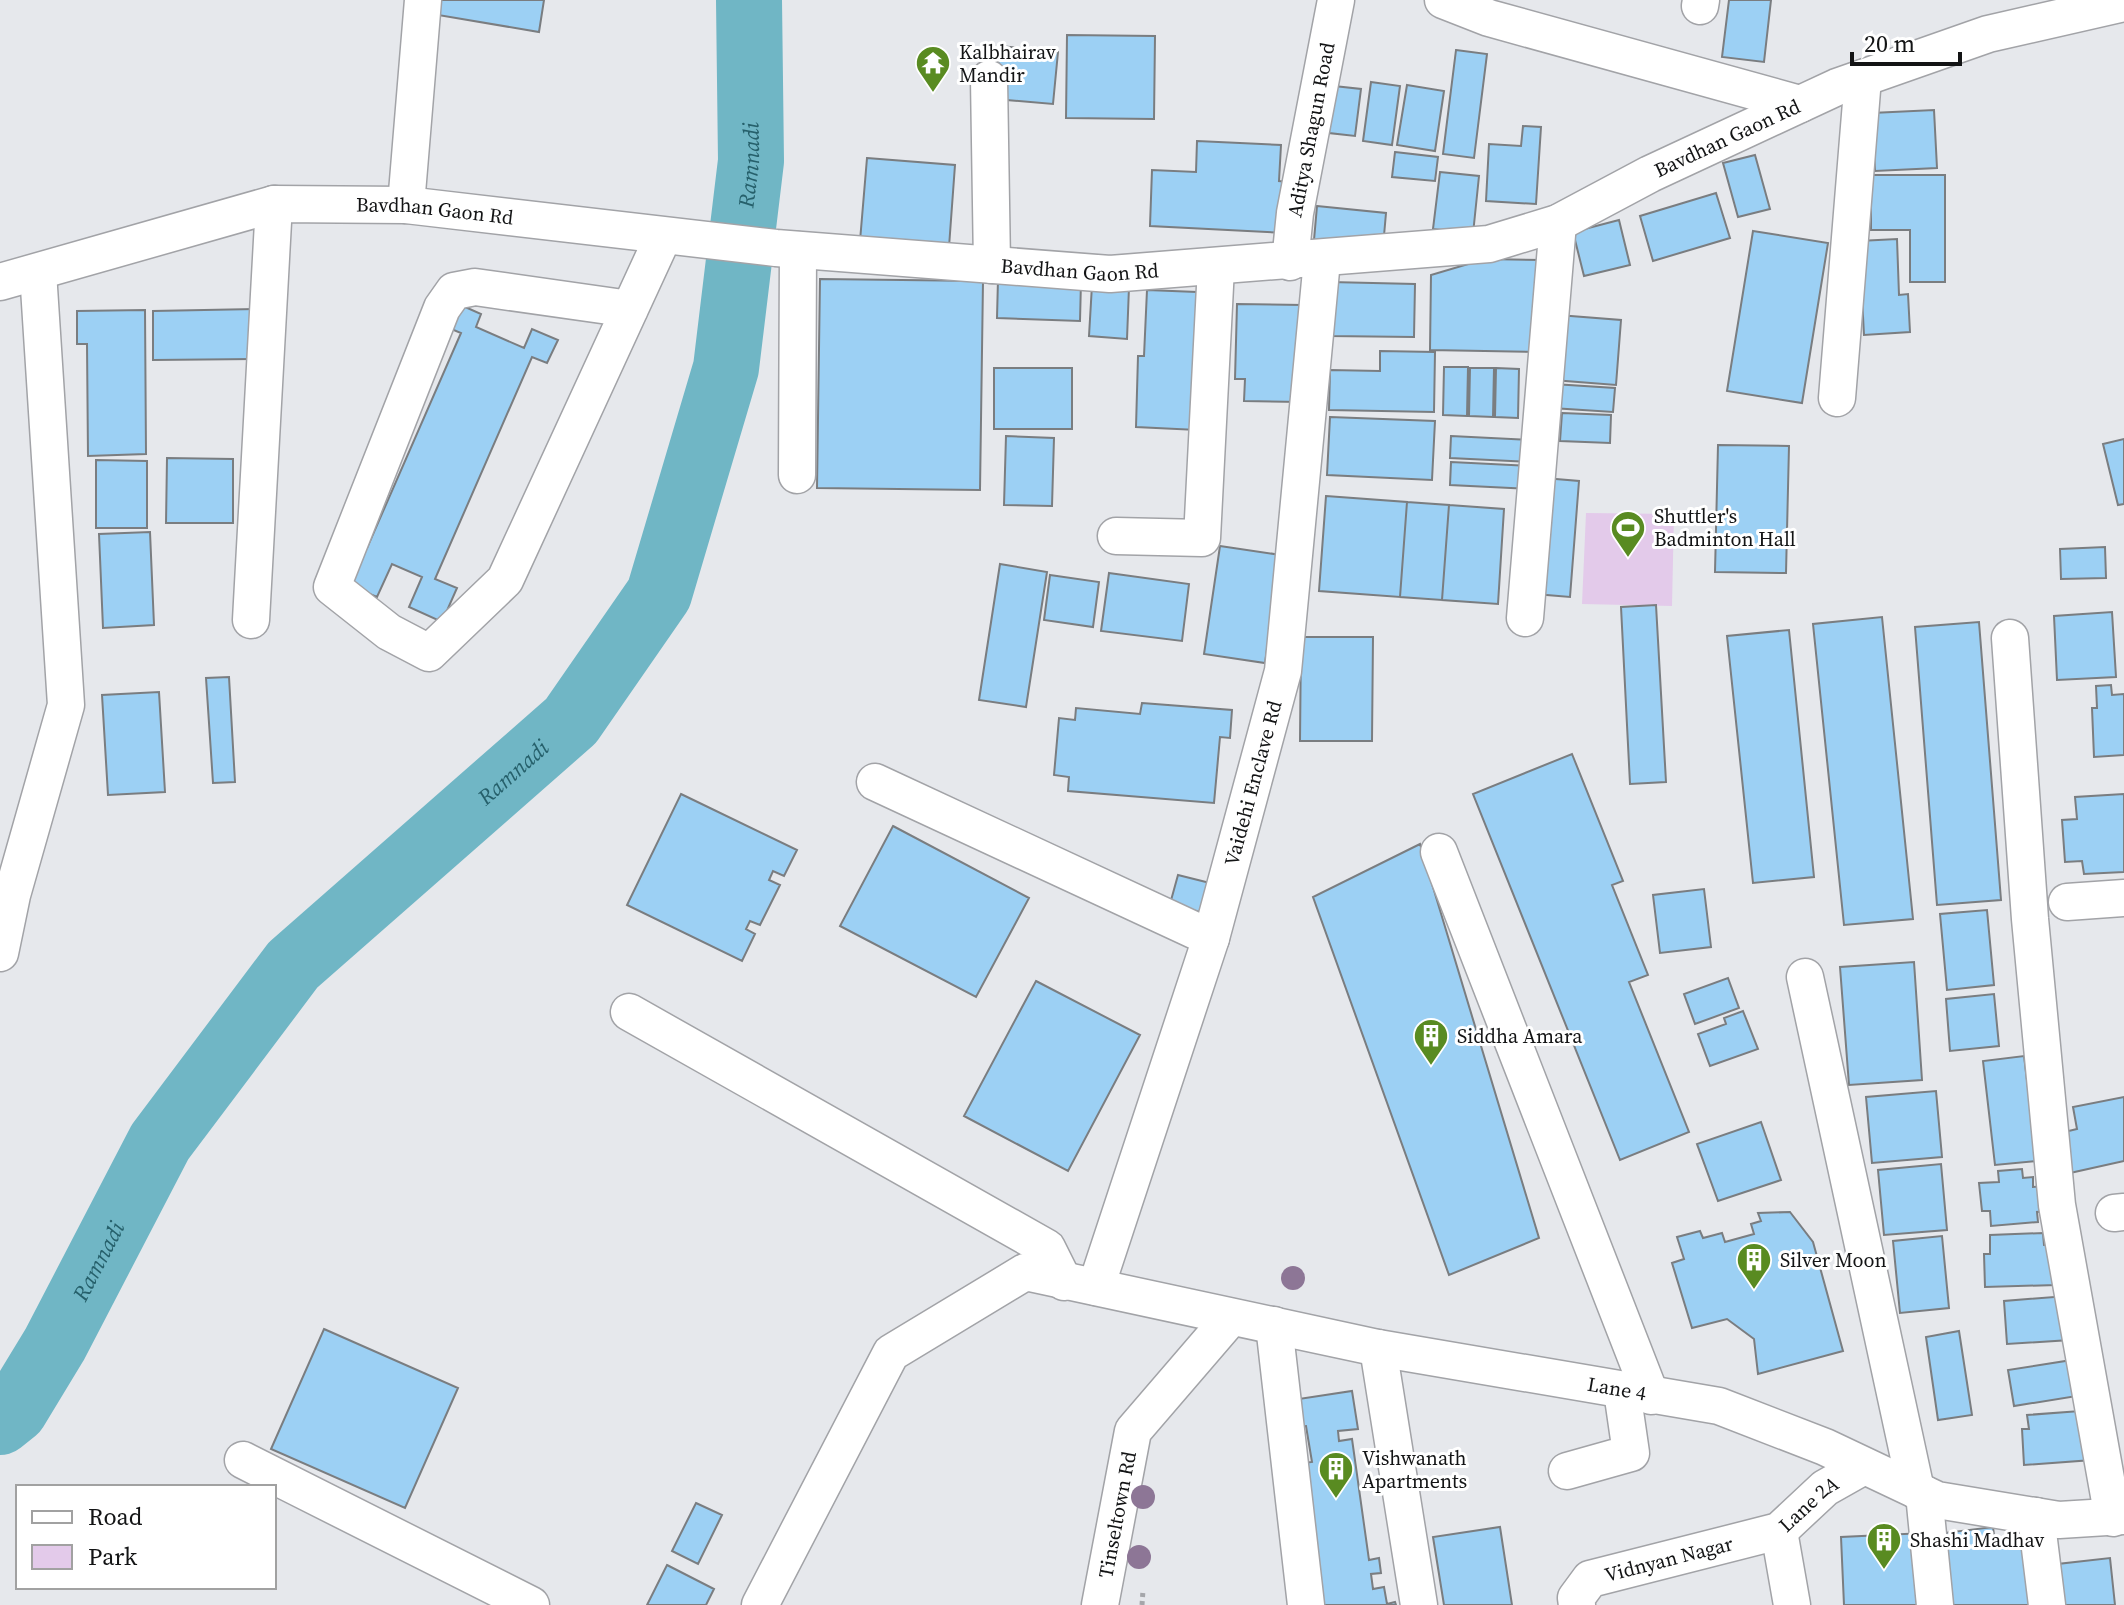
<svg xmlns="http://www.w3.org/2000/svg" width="2124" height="1605" viewBox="0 0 2124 1605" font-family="'Source Serif 4',serif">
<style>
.green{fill:#e3caea}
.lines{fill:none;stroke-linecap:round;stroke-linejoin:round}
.river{stroke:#70b6c5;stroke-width:66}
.building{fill:#9cd0f4;stroke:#7a7d80;stroke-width:2}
.minor-casing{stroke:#a2a3a7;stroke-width:39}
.path{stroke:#a5a6aa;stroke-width:5;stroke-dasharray:4 4;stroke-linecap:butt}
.minor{stroke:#fff;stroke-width:36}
.tree{fill:#8d7696}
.labels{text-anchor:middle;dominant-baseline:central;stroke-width:6;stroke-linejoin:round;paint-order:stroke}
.poi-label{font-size:20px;fill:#131415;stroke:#fff;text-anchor:start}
.street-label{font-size:20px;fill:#131415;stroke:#fff}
.water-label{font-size:22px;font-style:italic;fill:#26606b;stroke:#fff}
</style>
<rect width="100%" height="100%" fill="#e6e8ec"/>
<path class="green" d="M1586 513 1674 514 1672 606 1582 604Z"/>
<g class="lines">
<path class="river" id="s1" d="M0 1422 15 1410 55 1344 160 1142 293 965 571 721 659 594 726 368 751 161 749 0"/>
</g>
<path class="building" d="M440 0H544L539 32 438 15Z
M1729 0H1771L1764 62 1722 57Z
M1067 35 1155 36 1154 119 1066 118Z
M1000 46 1058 52 1053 104 995 99Z
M1456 50 1487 54 1474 158 1443 154Z
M1371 82 1400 86 1392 145 1363 141Z
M1407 85 1444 91 1435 151 1397 145Z
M1334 86 1361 89 1355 136 1329 133Z
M1934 110 1937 168 1875 171 1872 113Z
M1523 126 1541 127 1536 204 1486 201 1489 144 1521 146Z
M1197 141 1281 145 1279 181 1288 182 1286 233 1150 226 1152 170 1196 172Z
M1395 152 1438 157 1435 181 1392 177Z
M1755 155 1770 209 1738 217 1723 163Z
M867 158 955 165 949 247 860 241Z
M1440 172 1479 176 1473 234 1433 229Z
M1871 175H1945V282H1910V230H1871Z
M1716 193 1730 238 1653 261 1640 216Z
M1317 206 1386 213 1383 247 1314 240Z
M1619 220 1630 265 1584 276 1573 232Z
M1753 231 1828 243 1802 403 1727 391Z
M1897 239 1899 295 1908 294 1910 332 1864 335 1859 241Z
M1485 259 1542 260 1541 352 1430 350 1431 275Z
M820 279 983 281 980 490 817 488Z
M998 279 1081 281 1080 321 997 318Z
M1330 282 1415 284 1414 337 1329 336Z
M1092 285 1129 287 1127 339 1089 336Z
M1147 290 1197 292V430L1136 427 1138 356H1144Z
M454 302 481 314 476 327 524 348 532 329 558 340 547 363 532 357 435 579 457 588 442 622 409 607 422 577 392 564 377 597 343 583 360 545 367 548 461 333 444 326Z
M1237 304 1303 305 1300 402 1244 401 1245 379H1235Z
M262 309V359L153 360V311Z
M145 310 146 454 88 456 87 344H77V311Z
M1558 315 1621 320 1616 385 1553 380Z
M1380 351 1435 352 1434 412 1329 410 1330 370 1380 371Z
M1444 367H1468L1467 416 1443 415Z
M994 368H1072V429H994Z
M1470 368H1494L1493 417 1469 416Z
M1496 368 1519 369 1518 418 1495 417Z
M1553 384 1615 388 1613 412 1552 408Z
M1562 413 1611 415 1610 443 1560 441Z
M1330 417 1435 421 1432 480 1327 475Z
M1006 436 1054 438 1052 506 1004 505Z
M1451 436 1532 440 1531 462 1450 458Z
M2124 439V504L2118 505 2103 444Z
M1718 445 1789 446 1786 573 1715 572Z
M167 458 233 459V523H166Z
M96 460 147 461V528H96Z
M1451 462 1531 466 1529 489 1450 485Z
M1544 478 1579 481 1570 597 1535 594Z
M1326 496 1407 502 1400 597 1319 591Z
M1407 502 1449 505 1442 600 1400 597Z
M1449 505 1504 509 1498 604 1442 600Z
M150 532 154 625 103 628 99 534Z
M1220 546 1281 555 1265 663 1204 654Z
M2105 547 2106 578 2061 579 2060 549Z
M1000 564 1047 572 1026 707 979 700Z
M1109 573 1189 584 1182 641 1101 631Z
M1050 575 1099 582 1093 627 1044 620Z
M1656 605 1666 782 1630 784 1621 607Z
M2112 612 2116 677 2057 680 2054 616Z
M1882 617 1913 919 1844 925 1813 624Z
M1979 622 2001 900 1937 905 1915 627Z
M1789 630 1814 877 1753 883 1727 636Z
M1301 637H1373L1372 741H1300Z
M229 677 235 782 213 783 206 678Z
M2111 685 2112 695 2124 694V755L2094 757 2092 708H2097L2096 686Z
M159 692 165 792 108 795 102 695Z
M1142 703 1232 710 1230 738 1220 737 1214 803 1068 791 1069 777 1054 775 1059 718 1075 720 1076 708 1140 714Z
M1572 754 1623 881 1612 885 1648 975 1629 982 1689 1132 1620 1160 1473 794Z
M681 794 797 850 784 876 773 871 769 880 780 885 760 925 750 921 746 929 755 934 742 961 627 905Z
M2124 794V872L2084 874 2082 861 2065 862 2062 820 2077 819 2075 797Z
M893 826 1029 898 976 997 840 926Z
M1420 844 1539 1238 1449 1275 1313 897Z
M1178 875 1210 883 1203 913 1170 904Z
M1704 889 1711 947 1660 953 1653 895Z
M1987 910 1994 985 1947 990 1940 914Z
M1914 962 1922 1080 1849 1085 1840 967Z
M1728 978 1739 1008 1695 1024 1684 994Z
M1036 981 1140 1035 1068 1171 964 1116Z
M1994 994 1999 1046 1950 1051 1946 999Z
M1743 1011 1758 1049 1710 1066 1698 1034 1726 1024 1724 1018Z
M2024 1056 2037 1161 1995 1165 1983 1061Z
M1936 1091 1942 1157 1872 1163 1866 1097Z
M2124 1097V1161L2061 1175 2052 1135 2077 1129 2073 1107Z
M1761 1122 1781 1180 1718 1201 1697 1144Z
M1941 1164 1947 1230 1884 1235 1878 1170Z
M2022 1169 2023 1178 2033 1177V1187L2046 1186 2048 1211 2037 1212 2038 1222 1991 1226 1990 1211H1982L1979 1183 1999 1182 1998 1171Z
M1790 1212 1813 1242 1843 1351 1758 1374 1754 1339 1727 1319 1692 1328 1672 1263 1684 1259 1677 1237 1700 1231 1703 1238 1722 1233 1725 1242 1754 1234 1751 1224 1761 1221 1758 1213Z
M2043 1233 2044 1245 2055 1244 2056 1285 1985 1287 1984 1254H1990V1235Z
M1942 1236 1949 1308 1900 1313 1893 1241Z
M2067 1296 2070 1340 2007 1344 2004 1301Z
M324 1329 458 1388 405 1508 271 1449Z
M1959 1331 1972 1415 1938 1420 1926 1337Z
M2072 1360 2077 1396 2014 1406 2008 1370Z
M1352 1391 1358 1429 1338 1431 1339 1441 1352 1439 1369 1560 1379 1558 1381 1573 1371 1574 1373 1589 1384 1587 1387 1604 1395 1602 1396 1605H1322L1296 1464 1312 1462 1306 1426 1296 1427 1292 1400Z
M2080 1411 2092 1460 2024 1465 2022 1429H2029L2027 1415Z
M696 1503 722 1515 698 1564 672 1551Z
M1500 1527 1512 1605H1444L1433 1537Z
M1993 1527 1995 1543 2024 1539 2032 1605H1952L1944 1533Z
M1925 1533 1928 1605H1844L1841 1537Z
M2110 1558 2115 1605H2054L2049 1565Z
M667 1565 714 1589 706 1605H647Z"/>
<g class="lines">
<defs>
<g id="minor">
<path d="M1443 0 1489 18 1800 104"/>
<path d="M1700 6 1701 0"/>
<path d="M989 79 992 265"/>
<path d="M406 205 423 0"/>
<path id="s2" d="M1290 262 1295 213 1336 0"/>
<path id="s3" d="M0 282 274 204 406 205 776 248 1110 274 1489 244 1558 223 1650 174 1837 87 1988 34 2124 3"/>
<path d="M630 309 475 287 454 291 442 308 332 587 389 632 429 653 505 580 663 237"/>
<path d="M1837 398 1863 78"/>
<path d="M797 475 798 250"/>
<path d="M1116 536 1202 538 1216 267"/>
<path d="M1525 618 1558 223"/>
<path d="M251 620 274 204"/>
<path d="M2010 638 2030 919 2057 1205 2113 1518"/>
<path d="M875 782 1211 938"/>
<path d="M1439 852 1651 1396"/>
<path d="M2067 902 2124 898"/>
<path d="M0 953 12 895 66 705 38 272"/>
<path d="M1805 977 1916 1490"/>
<path d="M629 1012 1047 1248 1064 1282"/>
<path d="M2114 1213 2124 1212"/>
<path id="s4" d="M1096 1287 1211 938 1283 671 1322 260"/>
<path d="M1274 1325 1306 1605"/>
<path d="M1378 1348 1419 1605"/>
<path d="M243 1460 531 1605"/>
<path d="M1567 1471 1631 1453 1622 1391"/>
<path d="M1924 1494 1935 1605"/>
<path d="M2036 1516 2047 1605"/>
<path d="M1779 1531 1792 1605"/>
<path id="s5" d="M760 1605 891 1353 1025 1272 1378 1348 1719 1406 1825 1447 1937 1500 2059 1520 2124 1516"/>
<path id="s6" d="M1100 1605 1133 1431 1231 1317"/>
<path id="s7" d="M1577 1605 1576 1598 1590 1579 1779 1531 1825 1488 1864 1466"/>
</g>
</defs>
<use href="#minor" class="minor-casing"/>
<path class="path" d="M1142 1605 1143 1590"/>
<use href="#minor" class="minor"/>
</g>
<g class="tree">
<circle cx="1293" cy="1278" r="12"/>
<circle cx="1143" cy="1497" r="12"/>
<circle cx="1139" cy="1557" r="12"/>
</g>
<defs>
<symbol id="temple-pin" viewBox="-11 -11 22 30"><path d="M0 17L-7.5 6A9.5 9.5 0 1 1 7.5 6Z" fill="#598b21" stroke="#fff"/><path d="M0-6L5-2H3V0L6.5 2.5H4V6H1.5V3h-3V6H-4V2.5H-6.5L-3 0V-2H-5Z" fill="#fff"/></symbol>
<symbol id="stadium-pin" viewBox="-11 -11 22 30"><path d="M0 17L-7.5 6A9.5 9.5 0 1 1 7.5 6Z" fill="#598b21" stroke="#fff"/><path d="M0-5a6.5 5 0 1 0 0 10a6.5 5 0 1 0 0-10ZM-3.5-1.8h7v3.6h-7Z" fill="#fff"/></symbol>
<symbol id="building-pin" viewBox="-11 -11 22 30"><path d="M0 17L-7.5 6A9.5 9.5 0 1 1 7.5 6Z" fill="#598b21" stroke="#fff"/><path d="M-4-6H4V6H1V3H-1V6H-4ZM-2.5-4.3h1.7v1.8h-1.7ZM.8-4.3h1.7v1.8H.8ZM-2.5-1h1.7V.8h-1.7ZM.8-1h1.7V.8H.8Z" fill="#fff"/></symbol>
</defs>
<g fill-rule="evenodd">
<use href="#temple-pin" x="913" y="43" width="40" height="54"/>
<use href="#stadium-pin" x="1608" y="508" width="40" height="54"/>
<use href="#building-pin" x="1411" y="1016" width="40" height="54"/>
<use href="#building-pin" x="1734" y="1240" width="40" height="54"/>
<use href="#building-pin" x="1316" y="1449" width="40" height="54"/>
<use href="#building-pin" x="1864" y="1520" width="40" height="54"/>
</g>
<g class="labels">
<g class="poi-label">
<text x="959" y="52">Kalbhairav<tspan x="959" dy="23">Mandir</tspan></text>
<text x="1654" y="516">Shuttler's<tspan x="1654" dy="23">Badminton Hall</tspan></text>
<text x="1457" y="1036">Siddha Amara</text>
<text x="1780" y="1260">Silver Moon</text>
<text x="1362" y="1458">Vishwanath<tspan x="1362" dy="23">Apartments</tspan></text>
<text x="1910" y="1540">Shashi Madhav</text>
</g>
<g class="street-label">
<text stroke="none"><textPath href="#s2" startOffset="134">Aditya Shagun Road</textPath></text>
<text stroke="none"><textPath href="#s3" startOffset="1766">Bavdhan Gaon Rd</textPath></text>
<text stroke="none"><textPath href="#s3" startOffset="446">Bavdhan Gaon Rd</textPath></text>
<text stroke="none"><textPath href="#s3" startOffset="1094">Bavdhan Gaon Rd</textPath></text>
<text stroke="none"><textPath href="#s4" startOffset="528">Vaidehi Enclave Rd</textPath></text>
<text stroke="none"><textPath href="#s5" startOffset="1044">Lane 4</textPath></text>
<text stroke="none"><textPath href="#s7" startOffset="266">Lane 2A</textPath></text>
<text stroke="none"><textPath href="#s6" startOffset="92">Tinseltown Rd</textPath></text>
<text stroke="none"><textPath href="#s7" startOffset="112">Vidnyan Nagar</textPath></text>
</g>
<g class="water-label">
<text stroke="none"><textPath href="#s1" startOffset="1510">Ramnadi</textPath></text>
<text stroke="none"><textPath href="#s1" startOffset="838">Ramnadi</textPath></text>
<text stroke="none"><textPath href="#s1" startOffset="190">Ramnadi</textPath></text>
</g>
</g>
<rect x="16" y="1485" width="260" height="104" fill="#ffffff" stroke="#a1a1a1" stroke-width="2"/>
<rect x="32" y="1511" width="40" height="12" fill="#ffffff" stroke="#a1a1a1" stroke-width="2"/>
<text x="88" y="1525" font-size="24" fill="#131415">Road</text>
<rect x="32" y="1545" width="40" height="24" fill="#e3caea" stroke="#a1a1a1" stroke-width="2"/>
<text x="88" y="1565" font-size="24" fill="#131415">Park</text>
<path d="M1852 52v12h108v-12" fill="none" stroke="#131415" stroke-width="4"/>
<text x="1864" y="52" font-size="24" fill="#131415" stroke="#ffffff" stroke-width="6" paint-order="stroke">20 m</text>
</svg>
